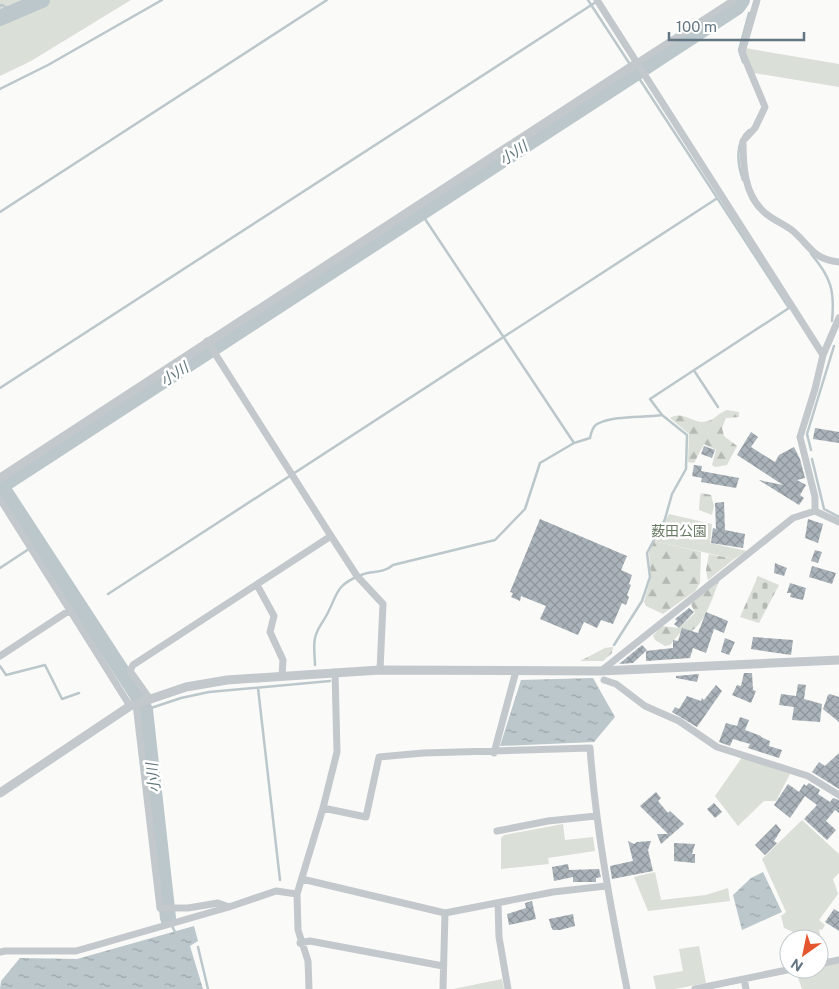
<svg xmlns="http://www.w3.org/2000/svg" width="839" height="989" viewBox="0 0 839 989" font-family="'Public Sans','Noto Sans JP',sans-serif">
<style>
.green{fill:#dadfd7}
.forest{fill:url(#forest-firs)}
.cemetery{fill:url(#cemetery-stones)}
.water{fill:url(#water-ripples)}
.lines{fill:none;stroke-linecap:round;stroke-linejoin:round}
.stream{stroke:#bbc7cb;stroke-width:2.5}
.river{stroke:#bbc7cb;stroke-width:16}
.building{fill:url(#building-cross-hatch)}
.minor{stroke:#c3c8cc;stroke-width:7}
.tertiary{stroke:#c3c8cc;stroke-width:9}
.labels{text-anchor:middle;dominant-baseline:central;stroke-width:5;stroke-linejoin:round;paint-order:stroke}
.park-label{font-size:14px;fill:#687a64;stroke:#fff}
.water-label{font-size:15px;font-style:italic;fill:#60757c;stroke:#fff}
</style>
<defs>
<pattern id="forest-firs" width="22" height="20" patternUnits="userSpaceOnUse" patternTransform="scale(1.25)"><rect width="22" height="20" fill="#dadfd7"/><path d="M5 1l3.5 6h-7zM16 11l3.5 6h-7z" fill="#b4b9b4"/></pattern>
<pattern id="cemetery-stones" width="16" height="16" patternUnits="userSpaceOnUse" patternTransform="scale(1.25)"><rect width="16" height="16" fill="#dadfd7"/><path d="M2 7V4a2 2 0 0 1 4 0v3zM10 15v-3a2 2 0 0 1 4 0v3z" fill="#b4b9b4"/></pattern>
<pattern id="water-ripples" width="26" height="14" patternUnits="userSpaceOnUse" patternTransform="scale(1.25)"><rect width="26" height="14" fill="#bbc7cb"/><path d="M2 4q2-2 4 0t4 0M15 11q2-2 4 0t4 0" fill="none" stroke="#9ca6aa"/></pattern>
<pattern id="building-cross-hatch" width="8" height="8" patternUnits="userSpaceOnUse" patternTransform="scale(1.25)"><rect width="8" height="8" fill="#aab3b9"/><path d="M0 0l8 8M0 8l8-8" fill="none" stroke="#8e969c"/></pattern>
</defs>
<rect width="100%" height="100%" fill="#fafaf8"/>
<path class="green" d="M0 0H131L31 61 0 76Z
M745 48 839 64V87L754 73 744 51Z
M669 514 712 524 710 543 747 551 734 559 654 541Z
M743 756 790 774 776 801H764L738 826 715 796Z
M802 820 839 854V873L833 879 838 894 819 920 825 925 822 930 819 929 825 958 819 959V939H801L800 935 784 928 781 916 786 912 762 859Z
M563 824 565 840 593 837 595 851 548 858 549 864 501 869V838L504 835Z
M655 872 661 900 706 895 728 888 730 901 648 911 634 877Z
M699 946 706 983 675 989H656L653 976 683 971 679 949Z
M839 963V989H802L796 972Z
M502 979 504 989H453Z"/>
<path class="forest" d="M727 410 739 412V417L726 418 722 428 724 436 737 446 727 465 715 467 712 465 716 450 704 444 694 463 688 462 689 434 670 418C683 411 689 421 702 422 714 422 717 413 727 410Z
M702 493 711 495 714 506 712 515 699 510 700 495Z
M654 541 701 552 700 583 695 591 663 614 646 606 644 602 651 578 649 552Z
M709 554 734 559 708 580 706 570Z
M719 581C713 596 701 638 680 633L670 645 665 646 655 640 653 636 661 626 679 628 695 613 691 604 693 600Z
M613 647 612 653 603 661H580L605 648Z"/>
<path class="cemetery" d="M758 576 779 585 759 623 740 617Z"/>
<path class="water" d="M593 678 615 717 594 742 500 746 521 680Z
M763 872 782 912 742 930 733 895 751 878Z
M194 926 198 941 190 946 203 989H0L1 981 20 958 77 959Z"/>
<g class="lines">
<path class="stream" d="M588 0 789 308 650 399 662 415 687 435 686 469 672 494 665 519 647 553 650 577 642 601 614 645
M0 6 2 5 14 12
M743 62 739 50 749 13
M0 89 48 65 162 0
M743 180C737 163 735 142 749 130
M0 212 327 0
M421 213 574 443
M811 254C831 277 835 291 832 321
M695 372 718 407
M0 388 596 2
M811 450 807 434 834 346
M812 459 824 509 839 517
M0 568 38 543
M108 594 716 199
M315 665C315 657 313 646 315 638 317 629 321 625 325 618 338 596 333 586 361 575 372 570 383 574 393 565L495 540 525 509 540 463 574 443 590 438C591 433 592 427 597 424 615 415 643 418 662 415
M0 666 6 675 45 665 62 699 79 693
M258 688 280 880
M145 710 181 698 209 692 330 681
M168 918 175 932
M198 947 208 989"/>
<path class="river" d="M0 18 42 0
M168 918 145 710 136 693 1 486 636 73 737 7 742 0"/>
</g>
<path class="building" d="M815 428 839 432V443L813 439Z
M751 432 758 437 751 447 775 462 779 455 794 447 800 459 805 478 797 480 806 485 800 495 804 498 799 505 759 480 783 485 737 455Z
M704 446 715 450 712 458 701 454Z
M694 465 702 466 701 471 739 478 736 488 701 482 702 478 692 476Z
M724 502 725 530 745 534 743 548 711 543 713 528 716 529 715 503Z
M540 519 627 556 621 570 632 575 629 584 631 585 627 595 629 597 626 605 622 603 613 624 601 620 597 628 584 622 578 635 540 619 546 606 521 596 520 601 511 597 513 593 510 592Z
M808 519 823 524 818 543 805 538Z
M815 550 822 552 818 563 811 561Z
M775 563 787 568 784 576 774 573Z
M812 566 836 573 832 584 809 577Z
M790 583 806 588 803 600 790 597 791 593H787Z
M689 608 694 612 679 628 674 624 677 621 675 619Z
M706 612 728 621 724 633 714 629 706 653 693 648 690 658 646 661V651L673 648V640L678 641 682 628 698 633Z
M753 637 793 640 791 655 751 649Z
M725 638 735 642 729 655 721 652Z
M642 645 647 650 633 663 619 664Z
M744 673H752L753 690 756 691 751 703 732 695 737 685 741 686Z
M699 674 697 682 676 678V676Z
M798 684 806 685 804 699 822 704 820 722 792 720 794 707 779 705 781 694 796 696Z
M716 685 722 691 697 727 672 712 675 707 679 709 687 696 701 701 702 698 704 700Z
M830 694 839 697V722L823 709 828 695Z
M740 717 749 720 745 730 761 736V737L770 741 769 746 782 750 779 758 748 748 750 744 733 739 730 746 719 742 726 723 737 726Z
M839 753V789L812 772 819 762 825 766 827 764Z
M809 783 820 790 818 794 830 802 833 798 839 800V813L835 810 826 821 836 830 827 840 804 819 817 805 805 796 790 818 774 805 788 784 799 792 804 784 806 786Z
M656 792 661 798 658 801 668 813 670 811 684 824 661 844 657 834H668L640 806Z
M714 803 722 812 715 818 707 809Z
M776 824 781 830 774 841 777 843 765 855 755 845Z
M628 841 634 844 637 842 651 841 648 850 653 871 612 879 610 866 633 861Z
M674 843 695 844 692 854H695V863L674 861Z
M568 864 569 870 599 869 601 877 596 878V882H573V877L554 881 552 867Z
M532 901 536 919 509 925 507 914 526 908 525 903Z
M834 909 839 912V931L825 922Z
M573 914 575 926 560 930H553L551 927 549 919Z"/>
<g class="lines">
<path class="minor" d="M597 0 823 355
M757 0 742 52 765 107 755 128 743 141C743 166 744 194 764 212 773 220 784 224 793 231 812 248 813 259 839 262
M637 63 734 0
M207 341 331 536
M0 499 130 706
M815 511V497L800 437 815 389 823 355 839 318
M257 585 274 616 270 632 283 660 282 676
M0 656 70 610
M601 671 793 518 815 511 839 522
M604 680 616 684 645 706 679 721 717 747 808 776 839 795
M150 699 130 671 133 665 331 536 357 576 383 604 380 670
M136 704 160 908H188L218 903 229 907
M494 753 516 671
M323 808 366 817 379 757 423 753 590 748C596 830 611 909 627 989
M497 831 548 821 596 816
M302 879 445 913 553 892 606 886
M498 903 499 937 508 989
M300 943 310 941 443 966
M0 952 5 951H76L229 907 276 891 297 894
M819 964 839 960
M744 979 746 989
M309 989 308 961 298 930 297 894 323 808 337 752 335 672
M443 989 445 913
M695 989 792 969"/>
<path class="tertiary" d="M0 478 637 63
M0 793 130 706 186 687 227 680 380 670 601 671 839 660"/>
</g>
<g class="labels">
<g class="park-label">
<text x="679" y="531">薮田公園</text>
</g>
<g class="water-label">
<text transform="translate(513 153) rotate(-33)">小川</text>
<text transform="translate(174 374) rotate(-33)">小川</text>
<text transform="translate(153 778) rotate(-96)">小川</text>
</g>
</g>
<g transform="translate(804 954) rotate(213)"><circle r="24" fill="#ffffff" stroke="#c1c8cd"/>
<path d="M0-4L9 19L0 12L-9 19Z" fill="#e4572e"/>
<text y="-8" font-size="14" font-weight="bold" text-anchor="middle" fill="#657683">N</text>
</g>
<path d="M669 32v8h135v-8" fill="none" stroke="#657683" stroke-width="2.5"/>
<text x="676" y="32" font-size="15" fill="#657683" stroke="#ffffff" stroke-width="4" paint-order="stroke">100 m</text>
</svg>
